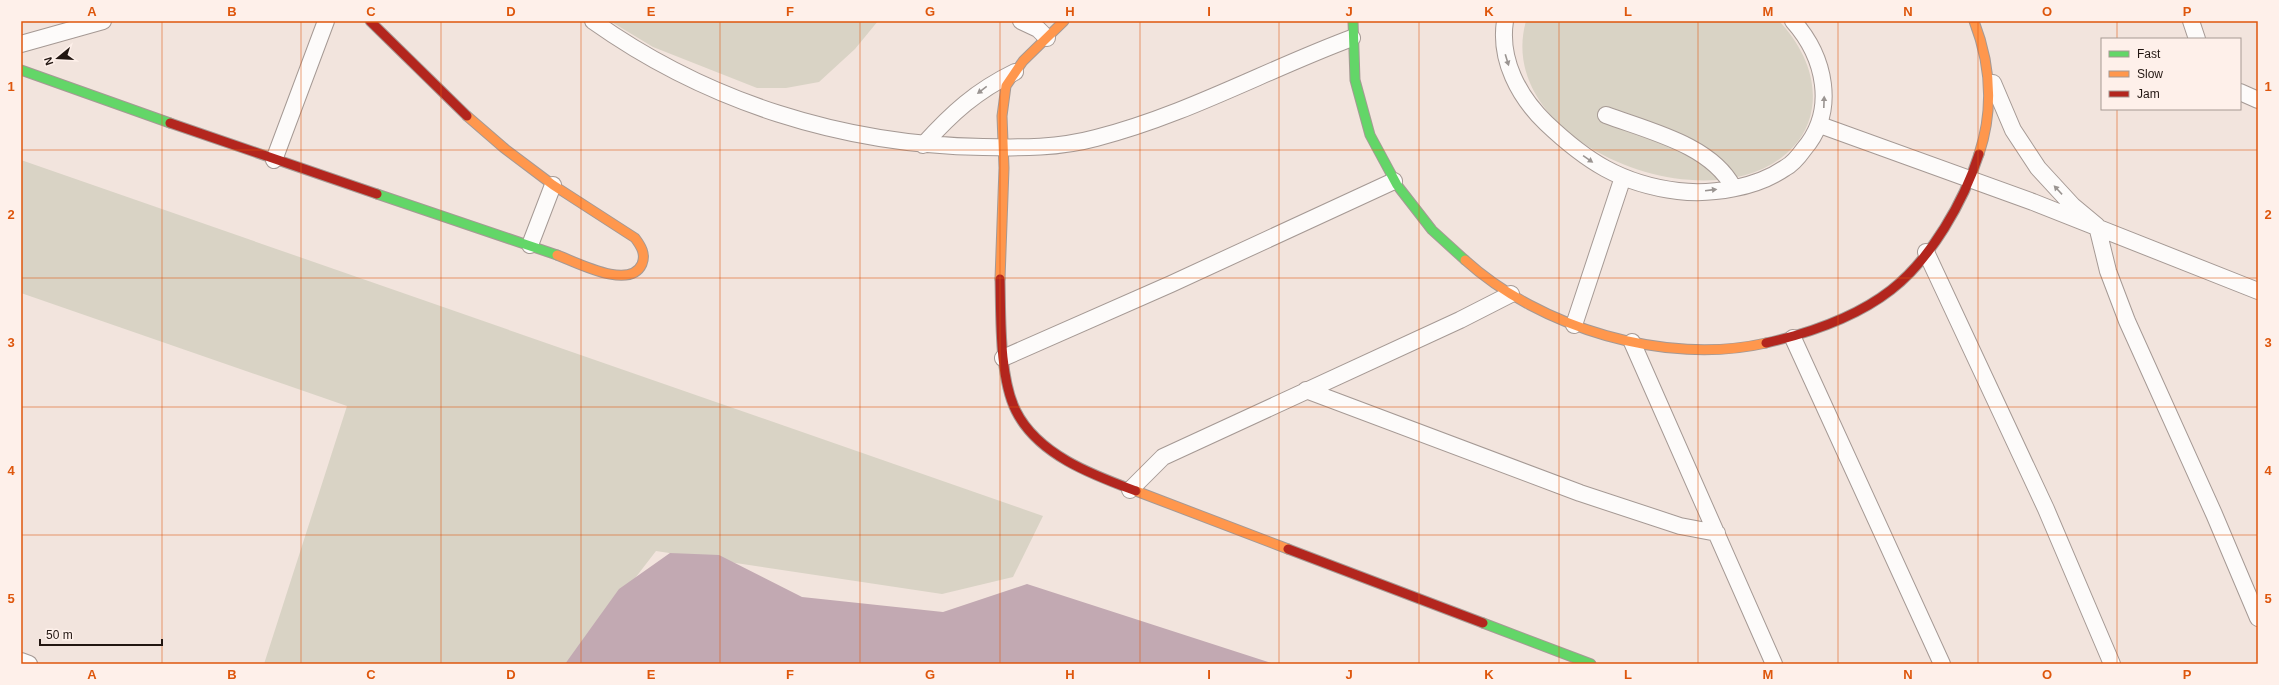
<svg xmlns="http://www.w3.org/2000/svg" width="2279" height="685" viewBox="0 0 2279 685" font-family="Arial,sans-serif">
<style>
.green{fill:#d9d3c5}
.water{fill:#c2a9b2}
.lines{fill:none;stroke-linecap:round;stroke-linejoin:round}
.street-casing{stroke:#a59994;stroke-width:18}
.fast-casing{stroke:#a59994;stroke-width:11}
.slow-casing{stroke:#a59994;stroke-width:11}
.jam-casing{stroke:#a59994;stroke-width:11}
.street{stroke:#fdfbfa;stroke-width:16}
.fast{stroke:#63d668;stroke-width:9}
.slow{stroke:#ff974d;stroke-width:9}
.jam{stroke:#b3261e;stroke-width:9}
.oneway{fill:#9a9491}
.grid{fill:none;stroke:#de560c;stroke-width:1;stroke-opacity:0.55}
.neatline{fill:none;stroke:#de560c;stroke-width:1.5}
.grid-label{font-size:13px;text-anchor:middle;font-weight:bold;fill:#de560c}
</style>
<rect width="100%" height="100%" fill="#f2e4dd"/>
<path class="green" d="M610 21H878L855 49 819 82 786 88H757L653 47Z
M1526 21H1779C1801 44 1817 76 1812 108 1809 129 1797 146 1781 158 1694 223 1493 138 1526 21Z
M21 160 1043 516 1013 577 942 594 656 551 569 664H264L347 406 21 293Z"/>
<path class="water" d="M670 553 719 555 802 597 943 612 1027 584 1274 664H565L619 589Z"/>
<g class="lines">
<defs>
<path id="street" d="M593 21C707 102 843 145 983 147 1022 148 1059 148 1096 138 1186 115 1266 70 1352 38
M1021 21 1038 29 1047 38
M1505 21C1499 60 1519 97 1546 123 1586 161 1621 184 1678 191 1712 195 1756 188 1785 168 1793 164 1799 156 1804 149 1837 110 1825 57 1793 21
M2191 21 2197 39
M21 44 103 21
M1993 83 2013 130 2038 168 2073 206 2097 226 2108 271 2127 321 2214 514 2258 618
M2240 92 2258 100
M1606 115C1649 131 1711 145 1733 187
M1820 125 2033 202 2258 291
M923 145C952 113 976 91 1015 72
M274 160 326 21
M530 245 553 185
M1926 252 2046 509 2112 664
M1574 325 1623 177
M1793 338 1942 664
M1632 342 1774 664
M1003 358 1171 284 1394 181
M1306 390 1580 493 1680 526 1717 533
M1130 490 1163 457 1460 320 1511 294
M21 661 29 664"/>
<path id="fast" d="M1353 21 1355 80 1370 135 1397 185 1432 230 1465 260
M21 70 170 123
M377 194 557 255
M1483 623 1591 664"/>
<path id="slow" d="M1974 21C1991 65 1994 109 1979 154
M467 116 504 148 553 185 635 238C641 246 646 254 642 264 630 291 576 262 557 255
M1465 260C1540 328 1666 366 1766 343
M1000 279 1004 168 1002 116 1006 86 1023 61 1064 21
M1136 491 1288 549"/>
<path id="jam" d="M370 21 467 116
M170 123 377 194
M1000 279C1001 317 999 377 1016 411 1038 455 1093 475 1136 491
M1766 343C1810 333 1855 318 1891 290 1931 259 1964 201 1979 154
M1288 549 1483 623"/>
</defs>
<use href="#street" class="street-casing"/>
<use href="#fast" class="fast-casing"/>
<use href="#slow" class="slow-casing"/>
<use href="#jam" class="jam-casing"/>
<use href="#street" class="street"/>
<use href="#fast" class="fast"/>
<use href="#slow" class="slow"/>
<use href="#jam" class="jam"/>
</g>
<defs><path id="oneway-solid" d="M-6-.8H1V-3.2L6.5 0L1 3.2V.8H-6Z"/></defs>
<g class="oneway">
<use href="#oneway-solid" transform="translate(1507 60) rotate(73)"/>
<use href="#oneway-solid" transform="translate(982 90) rotate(142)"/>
<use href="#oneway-solid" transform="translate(1824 102) rotate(-88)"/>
<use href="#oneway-solid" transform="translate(1588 159) rotate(35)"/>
<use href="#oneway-solid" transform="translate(1711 190) rotate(-7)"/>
<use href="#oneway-solid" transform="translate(2058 190) rotate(-133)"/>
</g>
<path class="grid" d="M162 21V664M301 21V664M441 21V664M581 21V664M720 21V664M860 21V664M1000 21V664M1140 21V664M1279 21V664M1419 21V664M1559 21V664M1698 21V664M1838 21V664M1978 21V664M2117 21V39M2117 109V664M21 150H2258M21 278H2258M21 407H2258M21 535H2258"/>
<rect width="2279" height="685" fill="none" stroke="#fef0ea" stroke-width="44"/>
<rect x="2101" y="38" width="140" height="72" fill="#fef0ea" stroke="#a69993"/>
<rect x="2109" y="51" width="20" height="6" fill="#63d668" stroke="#a69993"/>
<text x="2137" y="58" font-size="12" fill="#221611">Fast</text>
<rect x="2109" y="71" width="20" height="6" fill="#ff974d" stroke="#a69993"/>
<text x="2137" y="78" font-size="12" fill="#221611">Slow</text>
<rect x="2109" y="91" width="20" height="6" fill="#b3261e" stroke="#a69993"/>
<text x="2137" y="98" font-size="12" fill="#221611">Jam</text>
<g transform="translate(58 58) rotate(252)" stroke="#fef0ea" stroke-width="3" paint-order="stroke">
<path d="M0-3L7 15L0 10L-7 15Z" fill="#221611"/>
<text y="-6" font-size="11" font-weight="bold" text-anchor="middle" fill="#221611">N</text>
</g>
<path d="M40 639v6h122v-6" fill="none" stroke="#221611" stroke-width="2"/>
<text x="46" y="639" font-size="12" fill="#221611" stroke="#fef0ea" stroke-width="3" paint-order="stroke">50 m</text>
<rect x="22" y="22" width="2235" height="641" class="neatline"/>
<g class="grid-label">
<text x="92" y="16">A</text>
<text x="232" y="16">B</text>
<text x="371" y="16">C</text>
<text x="511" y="16">D</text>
<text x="651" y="16">E</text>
<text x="790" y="16">F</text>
<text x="930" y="16">G</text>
<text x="1070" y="16">H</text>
<text x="1209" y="16">I</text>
<text x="1349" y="16">J</text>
<text x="1489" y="16">K</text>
<text x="1628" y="16">L</text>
<text x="1768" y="16">M</text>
<text x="1908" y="16">N</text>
<text x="2047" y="16">O</text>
<text x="2187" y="16">P</text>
<text x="11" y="91">1</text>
<text x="2268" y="91">1</text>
<text x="11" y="219">2</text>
<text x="2268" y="219">2</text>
<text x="11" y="347">3</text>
<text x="2268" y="347">3</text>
<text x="11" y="475">4</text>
<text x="2268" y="475">4</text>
<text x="11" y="603">5</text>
<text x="2268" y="603">5</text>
<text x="92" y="679">A</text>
<text x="232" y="679">B</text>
<text x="371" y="679">C</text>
<text x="511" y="679">D</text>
<text x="651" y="679">E</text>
<text x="790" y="679">F</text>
<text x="930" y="679">G</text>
<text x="1070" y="679">H</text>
<text x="1209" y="679">I</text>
<text x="1349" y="679">J</text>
<text x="1489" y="679">K</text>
<text x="1628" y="679">L</text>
<text x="1768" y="679">M</text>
<text x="1908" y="679">N</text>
<text x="2047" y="679">O</text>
<text x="2187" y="679">P</text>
</g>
</svg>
